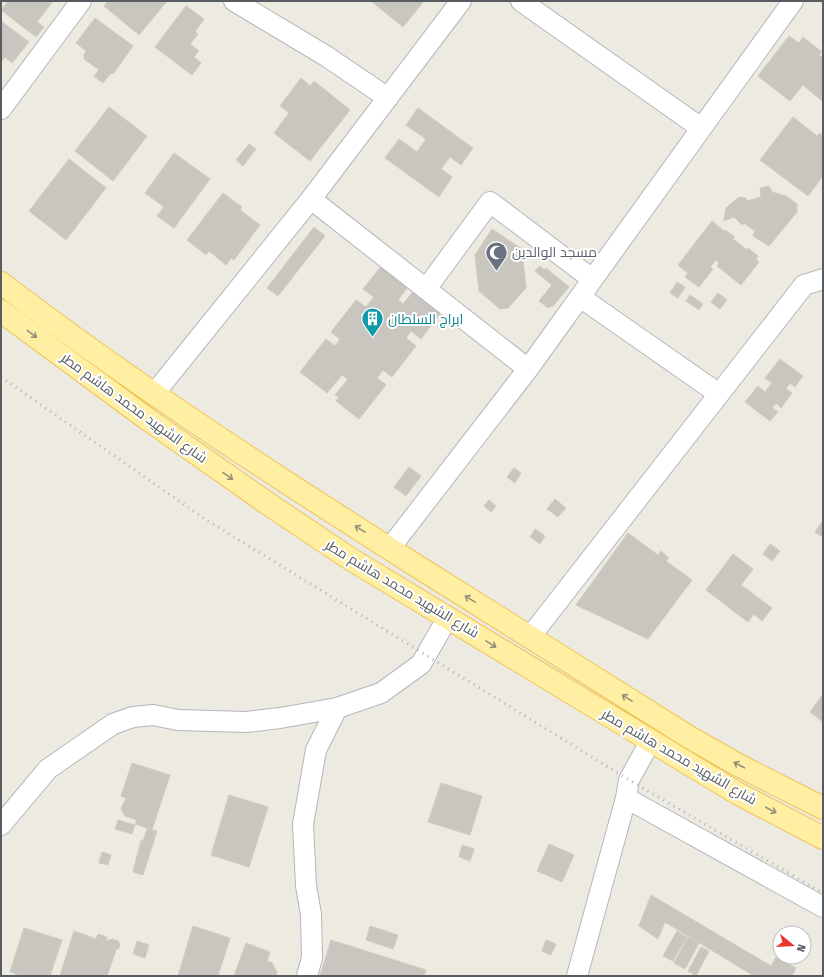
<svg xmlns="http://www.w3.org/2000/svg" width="824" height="977" viewBox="0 0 824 977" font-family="'Fira Sans',Cairo,sans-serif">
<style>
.building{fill:#c9c6c0;stroke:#d1cbbf}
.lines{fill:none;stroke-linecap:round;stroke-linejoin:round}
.minor-casing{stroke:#b3b7bc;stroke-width:22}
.major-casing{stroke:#f1c355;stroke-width:24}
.minor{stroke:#fff;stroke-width:20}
.major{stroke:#ffefa3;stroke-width:22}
.rail{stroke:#b2b3b3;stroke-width:3;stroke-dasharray:1 5;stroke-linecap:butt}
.oneway{stroke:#939079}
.labels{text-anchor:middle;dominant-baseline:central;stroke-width:4;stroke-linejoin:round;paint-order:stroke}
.worship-label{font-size:14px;fill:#5b616d;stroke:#fff;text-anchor:start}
.culture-label{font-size:14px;fill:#0d838f;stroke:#fff;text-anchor:start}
.street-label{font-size:14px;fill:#595d62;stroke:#fff}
</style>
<rect width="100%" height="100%" fill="#eceae1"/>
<path class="building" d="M8 1H53L37 22 44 27 36 37 1 10Z
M108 1H167L139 35 104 6Z
M371 1H424L403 27Z
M186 6 204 19 195 32 198 34 190 44 199 51 194 57 201 63 192 75 155 47Z
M95 18 133 46 113 74 111 73 103 83 94 76 99 70 84 59V55L86 51 76 43Z
M1 21 29 42 12 63 5 57 1 62Z
M789 36 799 43 803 37 822 52 819 55 823 58 822 101 803 85 790 101 758 76Z
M301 78 310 86 314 81 350 110 310 161 274 133 289 113 280 106Z
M109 107 147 136 113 181 75 151Z
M418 108 473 148 461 165 450 157 441 169 452 177 439 197 385 158 399 139 417 152 426 139 406 125Z
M793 117 817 136 820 133 823 136V176L808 196 760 160Z
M249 144 256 149 243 166 236 160Z
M174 153 210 179 174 228 157 216 164 207 145 193Z
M69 159 106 188 66 240 29 211Z
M769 186 772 192 786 196 797 204V212L769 246 753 236 755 231 744 223 742 225 734 217 724 221 726 208 739 197 746 198 747 201 761 197 760 188Z
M223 193 242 207 240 210 260 225 234 260 231 258 226 265 209 251 206 255 187 240Z
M712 221 724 231 725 230 735 237 733 239 747 250 748 248 758 256 756 259 759 262 741 285 717 266 719 263 716 260 710 267 713 269 699 287 685 277 688 273 678 265Z
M314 227 325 236 278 296 267 288Z
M492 229 522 249 526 288 508 308 500 309 479 291 475 255Z
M387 259 411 283 398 300 403 304 416 288 445 307 421 339 411 331 406 338 416 346 392 377 383 370 377 378 386 385 359 419 336 401 339 397 335 395 348 379 342 375 327 393 300 372 326 339 335 346 340 339 331 332 356 300 366 307 374 297 363 289Z
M540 266 544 270 546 268 569 287 552 307 550 306 548 308 539 301 552 285 535 271Z
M677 282 685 287 678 298 670 293Z
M718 293 727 300 720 309 711 302Z
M690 295 703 304 699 310 686 301Z
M780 359 803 376 795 387 790 383 786 389 792 393 781 408 776 403 772 408 778 412 770 421 745 402 758 386 765 392 772 383 765 378Z
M409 467 421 476 406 496 394 487Z
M514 468 521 473 515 483 507 477Z
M555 499 566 508 558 517 547 509Z
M489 500 496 506 491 512 484 506Z
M823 521V537L815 532Z
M535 529 545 536 540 544 530 537Z
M628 533 658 555 661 551 669 558 666 561 692 580 648 639 576 605Z
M770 544 780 551 772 561 763 554Z
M733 554 753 569 741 585 772 608 762 621 754 614 748 622 706 590Z
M823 694V722L810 712Z
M132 763 170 775 152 830 135 824 137 820 125 816 121 809 126 798 121 796Z
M441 783 482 796 470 835 428 822Z
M229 795 268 807 249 867 211 855Z
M118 820 135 825 132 834 115 829Z
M147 829 157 831 143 875 133 872 141 840 143 841Z
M549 844 574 855 562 882 537 871Z
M462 845 474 849 470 861 459 857Z
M102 852 111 855 108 865 99 863Z
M651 895 771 966 776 957 796 968 792 976H754L665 922 658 939 639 926Z
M193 926 230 938 218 976H178Z
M370 926 398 935 393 949 366 940Z
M24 928 62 940 50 976H23L10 972Z
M74 931 96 939 98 934 107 937 106 941 113 939 118 941 120 945 119 948 116 950 107 976H60Z
M677 931 687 937 673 961 663 956Z
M688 937 699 943 685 969 674 963Z
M331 940 426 970 424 976H320Z
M546 940 556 944 551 955 542 951Z
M137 941 149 945 145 958 133 954Z
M246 943 270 952 267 961 272 963 277 972 276 975 277 976H234Z
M701 947 709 951 696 976 688 971Z"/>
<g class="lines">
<defs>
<path id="minor" d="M234 1 326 56 388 98
M521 1 701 128
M1 109 81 1
M311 199 528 369
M426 289 490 202 592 279
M580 297 719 394
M154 394 311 199 461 1
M390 548 528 369 793 1
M530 637 804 285 823 279
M626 798 823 907
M1 825 48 769 113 724 133 717 153 715 178 720 246 722 280 718 337 708 381 693 421 664 448 617
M307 976 312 958 311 914 306 886 303 824 316 750 337 708
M577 976 626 798 629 780 651 740"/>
<path id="major" d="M1 283C133 384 272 474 412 563 505 621 597 679 689 737L740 766 823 808
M1 311 146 418 264 501 349 558 737 793 823 838"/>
</defs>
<use href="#minor" class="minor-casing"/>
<use href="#major" class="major-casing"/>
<use href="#minor" class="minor"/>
<use href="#major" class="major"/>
<path class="rail" d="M1 377 205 519 629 780 823 893"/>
</g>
<defs><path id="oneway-shaft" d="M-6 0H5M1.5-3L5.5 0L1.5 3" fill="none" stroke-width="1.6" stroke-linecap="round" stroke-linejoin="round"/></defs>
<g class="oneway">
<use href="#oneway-shaft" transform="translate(32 334) rotate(37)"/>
<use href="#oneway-shaft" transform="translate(228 476) rotate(35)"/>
<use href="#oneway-shaft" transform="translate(360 529) rotate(-148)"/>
<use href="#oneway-shaft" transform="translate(470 599) rotate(-148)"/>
<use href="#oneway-shaft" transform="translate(491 644) rotate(32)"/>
<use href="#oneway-shaft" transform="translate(627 698) rotate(-148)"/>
<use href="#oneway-shaft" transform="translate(739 765) rotate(-152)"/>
<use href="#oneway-shaft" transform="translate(771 810) rotate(28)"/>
</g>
<defs>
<symbol id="mosque-pin" viewBox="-11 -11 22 30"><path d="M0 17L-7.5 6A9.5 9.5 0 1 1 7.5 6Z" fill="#6b7280" stroke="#fff"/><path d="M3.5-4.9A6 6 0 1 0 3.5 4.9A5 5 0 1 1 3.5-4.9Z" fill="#fff"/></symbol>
<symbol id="building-pin" viewBox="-11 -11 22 30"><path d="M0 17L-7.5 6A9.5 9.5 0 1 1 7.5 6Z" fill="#0f9aa8" stroke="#fff"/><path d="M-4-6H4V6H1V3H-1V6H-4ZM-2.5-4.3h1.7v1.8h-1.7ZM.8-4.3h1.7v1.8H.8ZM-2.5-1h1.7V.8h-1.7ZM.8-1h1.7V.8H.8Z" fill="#fff"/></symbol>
</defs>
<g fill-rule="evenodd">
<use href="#mosque-pin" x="484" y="240" width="25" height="34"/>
<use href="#building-pin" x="360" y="306" width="25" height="34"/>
</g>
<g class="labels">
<g class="worship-label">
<text x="512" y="252">مسجد الوالدين</text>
</g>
<g class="culture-label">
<text x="388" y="319">ابراج السلطان</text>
</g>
<g class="street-label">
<text transform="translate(134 408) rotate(36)">شارع الشهيد محمد هاشم مطر</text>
<text transform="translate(402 589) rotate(31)">شارع الشهيد محمد هاشم مطر</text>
<text transform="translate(679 757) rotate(30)">شارع الشهيد محمد هاشم مطر</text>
</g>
</g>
<rect width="824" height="977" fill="none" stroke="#595d62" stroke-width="4"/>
<g transform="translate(792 945) rotate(108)"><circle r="19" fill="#ffffff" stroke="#bdbec0"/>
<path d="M0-3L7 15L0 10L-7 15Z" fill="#e9362a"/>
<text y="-6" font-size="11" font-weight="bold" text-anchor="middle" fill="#595d62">N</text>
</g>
</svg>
